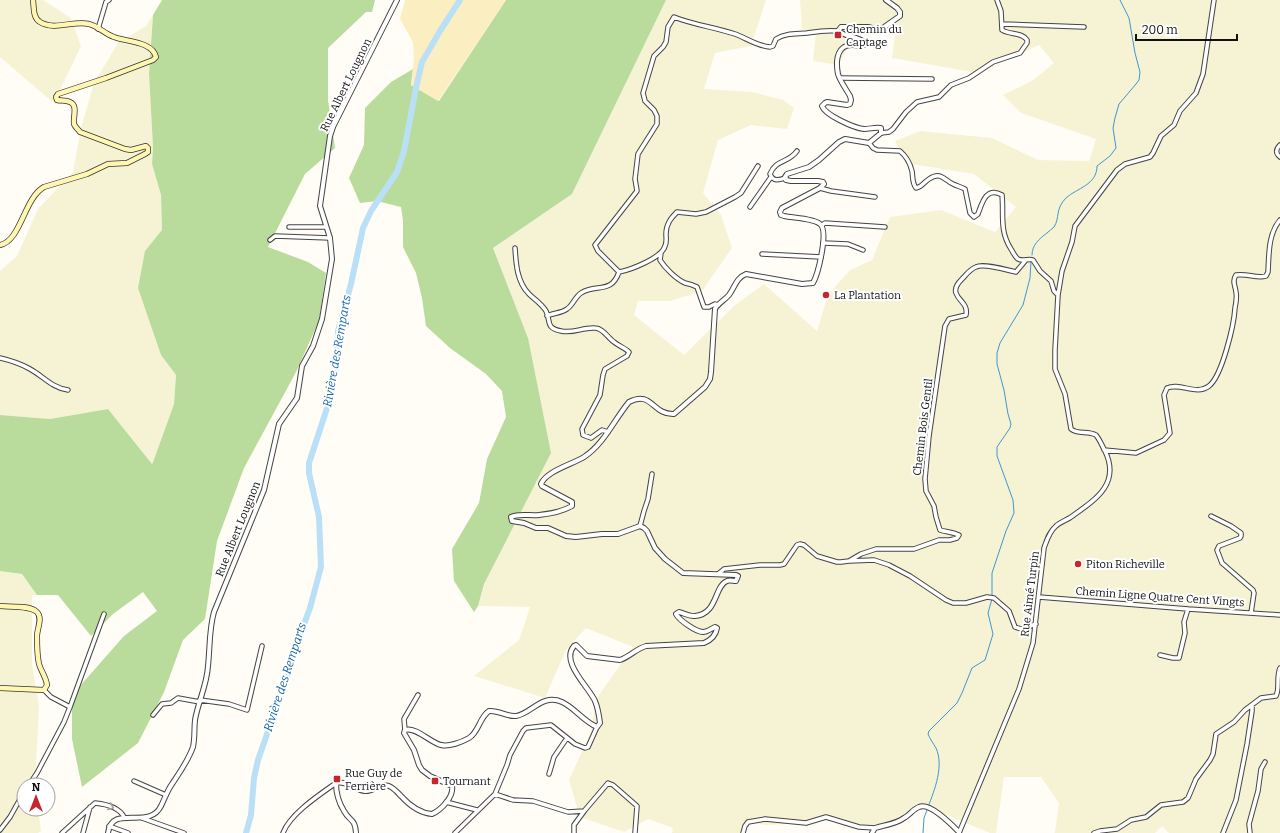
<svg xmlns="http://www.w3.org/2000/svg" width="1280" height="833" viewBox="0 0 1280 833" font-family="Bitter,serif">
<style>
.farmland{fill:#f6f3d4}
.forest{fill:#b9dc9c}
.sand{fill:#fbeec1}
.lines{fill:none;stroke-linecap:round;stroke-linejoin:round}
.stream{stroke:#3f96cf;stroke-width:1}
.river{stroke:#b9e0f7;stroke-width:6}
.minor-casing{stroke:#444;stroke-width:5.5}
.tertiary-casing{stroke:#444;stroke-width:6}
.secondary-casing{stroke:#333;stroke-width:6}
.minor{stroke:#fff;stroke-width:3.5}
.tertiary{stroke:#fff;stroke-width:4}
.secondary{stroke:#fff6b0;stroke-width:4.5}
.oneway{stroke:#a0a0a0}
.poi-dot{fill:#c4262e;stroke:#fff;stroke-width:1.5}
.labels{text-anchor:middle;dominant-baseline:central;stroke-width:4;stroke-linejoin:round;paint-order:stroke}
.poi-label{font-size:11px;fill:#111;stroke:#fff;text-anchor:start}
.street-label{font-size:11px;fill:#111;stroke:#fff}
.water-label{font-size:12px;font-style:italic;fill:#1768a6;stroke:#fff}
</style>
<rect width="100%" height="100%" fill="#fffdf5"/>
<path class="farmland" d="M0 0H43L71 18 81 46 60 90 56 105 0 57Z
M666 0H766L751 46 715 53 704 89 752 92 783 100 794 108 787 129 751 125 718 140 703 193 721 215 732 248 702 291 670 301H638L634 315 684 355 735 305 764 284 817 331 828 295 850 270 872 260 890 217 941 210 995 232 1016 207 974 174 905 163 895 141 920 131 992 138 1038 160 1089 161 1096 139 1021 113 1003 95 1032 81 1054 63 1039 45 978 73 892 58 895 34 856 33 838 65 813 61 816 33 802 29 800 0H1280V833H1169L1162 826 1155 833H1054L1055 832 1059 803 1041 777H1004L996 833H990L925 806 914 810 895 823 875 828 859 827 826 817 806 823 766 825 748 822 743 833H672L673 828 648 819 624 832 580 817 569 780 591 732 596 699 633 647 586 628 566 650 545 698 474 676 519 640 530 607 478 606 484 584 528 338 493 248 572 194Z
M153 15 149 74 153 147 152 164 161 195 162 231 145 251 161 355 176 375 174 404 152 464 108 409 50 419 0 415V271L17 256 38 209 73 172 81 128 94 83 118 43 146 26Z
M0 571 22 574 37 595H32V665L39 705 35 785H24V809H38L41 831 38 833H0Z"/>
<path class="forest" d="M162 0H375L372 12H366L328 48V100L335 148 305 174 268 247 308 262 326 273 319 321 296 372 244 468 217 541 205 619 183 640 164 692 138 743 82 787 72 739V695L124 636 157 611 143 592 113 614 91 636 58 595H37L22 574 0 571V415L50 419 108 409 152 464 153 462 174 404 176 375 161 355 138 288 145 251 162 230 161 195 152 164 153 147 149 74 153 15Z
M506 0H666L572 194 493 248 528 338 551 453 484 584 478 606 474 612 454 581 452 549 479 503 487 459 506 417 502 391 486 374 450 348 426 326 422 298 416 273 403 247V221L401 207 377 201 360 203 349 178 364 145 365 108 391 82 413 69 411 85 439 101Z"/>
<path class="sand" d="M405 0H506L438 101 411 85 414 59 413 42 400 19Z"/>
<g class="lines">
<path class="stream" d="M1032 255C1032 245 1039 239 1047 233 1049 231 1052 229 1054 227 1060 218 1055 209 1066 198 1077 188 1097 185 1097 166L1110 156 1116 148 1113 128 1115 118 1119 104 1136 84 1139 80 1140 72 1135 53 1129 18 1120 0
M992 596V573L1006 531 1014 513 1013 500 997 456V447L1010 428 1011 424 1008 414 1004 390 997 364V353L1000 343 1023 305 1030 278 1031 262
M928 807C935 789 944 766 936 748 933 743 930 739 928 734L929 731 957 703 962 693 972 668 985 660 993 634 988 613 992 599
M923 833 924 818 927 810"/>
<path class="river" d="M246 833 251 815 254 778 258 760 288 674 300 635 310 608 321 567 319 517 309 473V463L329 402 337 363 338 331 351 284 363 228 371 211 397 172 404 151 416 88 422 62 440 31 460 0"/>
<defs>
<path id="minor" d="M1002 24 1084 27
M98 29 106 2 109 0
M840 78 932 79
M881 133 889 132 893 129 906 112 917 102 939 97 951 85 969 78 993 62 1020 53 1027 43V40C1022 32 1010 35 1002 30L1001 11 997 0
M869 143 873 148 877 150 900 151C906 156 910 163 912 171 913 177 912 183 916 188 922 187 924 182 929 179 941 171 944 180 953 184 957 186 961 187 965 189L970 213 974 217 978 214C982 203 986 186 1002 195 1004 215 999 230 1011 249 1013 252 1015 257 1018 259 1024 262 1028 258 1033 260L1040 271 1051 281 1054 291 1058 295
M1280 145C1276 149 1275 153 1280 157
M786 178C779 180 773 182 770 174 776 159 789 163 797 151
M820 188 831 191 875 197
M750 207 771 177
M822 225 825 223 885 227
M289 227H326
M270 240 275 236 330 238
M823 243 848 244 863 250
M515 248C516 264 517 282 529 294 534 299 542 304 546 311 551 321 545 328 561 331 573 334 583 327 595 328 603 328 608 338 614 342 619 346 625 348 629 352L627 356 605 369 603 375 600 395 582 429 583 435 591 438 602 430 608 432
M661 253 660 260C665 268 676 279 685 283 690 284 693 285 697 287L704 307H709L715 304 718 305
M762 254 821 257
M619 272 598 251 595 245 637 191 635 179 638 154 657 124V116L654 110 645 101 643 93 654 56 663 47 666 42 668 27 674 17C694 25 714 27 735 34 746 38 757 46 770 47L773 46 776 39C786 33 795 34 807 33 820 31 824 30 838 31
M619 272C630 270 662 258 665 246 667 242 666 238 666 234 666 224 671 218 677 212L696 214 706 212 735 197 741 193 758 166
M547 316C553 313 562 313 567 309 573 305 575 297 581 293 596 283 611 295 619 272
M0 358C9 360 21 364 30 369 43 376 52 388 68 390
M1104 450 1136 453 1164 440 1170 433 1164 395 1167 388C1180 382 1196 396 1209 386 1222 376 1234 325 1235 308 1236 303 1237 297 1236 292 1235 285 1232 281 1236 275 1247 273 1257 279 1266 276L1268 272C1269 255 1268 234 1280 220
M1211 516 1231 526 1241 533V536L1240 538 1219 546 1217 550 1222 563 1253 590 1254 593 1251 613
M640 526 644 511 648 499 652 474
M849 561 874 560 889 565 910 576 946 600 953 603H966L987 597 994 598 1009 611 1015 627 1021 629 1036 624
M718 574 724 569 760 565H780L784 564 797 545 800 544 804 545 817 556 837 562H841L849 561 861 554 876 549H914L939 540H950L957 538 959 535C952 532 946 532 940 530L936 517 934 506 926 491 925 479 929 436 945 326 949 319 966 315C968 303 959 302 956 293 954 288 958 283 962 279 966 275 970 269 976 267 983 263 1007 270 1016 272L1026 260
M1039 597 1188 609 1280 615
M1160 655 1173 658H1179L1185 633 1184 622 1188 609
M200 700 229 704 247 710 262 646
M70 707 104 614
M153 715 162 704 171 703 178 698 200 702
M405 730 404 719 418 695
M549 774 554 757 567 738
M134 781 166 795
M29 785 37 773 64 722 70 707 51 697 44 690
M495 794 513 800 533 801 568 812 584 811
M446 802 477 810
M142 818 184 833
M109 826 128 833
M0 830 10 817 24 792
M62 833 95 803C105 804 119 807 124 817
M83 833 90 807
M283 833C290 814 319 795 336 783
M455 833 495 794 507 765 510 755 523 731 526 728 551 725 575 744 585 748 588 747 597 727
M574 833V825L585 810 608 783 613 785 637 806 635 833
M743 833 745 826 748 822 765 819 806 823 826 817 859 827 875 828
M959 833 1019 689 1033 643 1044 548C1047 540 1049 532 1056 526 1060 522 1067 520 1071 517 1095 500 1121 484 1105 451 1102 446 1100 440 1096 435 1088 430 1078 435 1071 429L1065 394 1055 369V350L1058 295 1062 271 1072 242 1075 226 1117 170 1125 164 1150 157 1153 153 1161 136 1174 125 1180 111 1196 93 1203 74 1214 0
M1094 833 1100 831 1117 829 1131 820 1146 817 1161 805 1183 802 1188 798 1196 779 1210 760 1213 754 1216 734 1234 722 1245 710 1261 698 1276 696C1280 688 1276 677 1280 668
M1223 833 1236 800 1247 744 1252 711V705
M1250 833 1249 824 1258 791 1261 769 1265 762"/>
<path id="tertiary" d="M108 833C112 803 149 831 161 806 165 798 167 791 172 784 180 772 188 761 193 747 195 738 194 729 195 720 198 702 207 685 208 666 210 648 209 629 214 612L264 490 279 424 297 398 302 366 313 346 322 319 332 259 330 238 320 206 330 136 333 127 397 0
M356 833C355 818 350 822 344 811 339 803 336 792 336 783 346 780 355 790 365 791 373 792 381 783 389 786 394 788 398 793 401 796 410 806 419 813 432 814 441 810 454 797 452 786L430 776 422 770 419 765 414 750 404 733 405 730C415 726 431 743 441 745 449 747 462 742 469 738 479 732 479 718 489 711 499 710 507 717 516 716 531 714 542 693 562 702 575 708 583 721 597 727L600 723C599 715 598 708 595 701 589 687 560 662 574 646L576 645 587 656 620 660C629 657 636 649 646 646L704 643C711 640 716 635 717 628L715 627C712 628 708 632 703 632 696 632 679 620 676 614L679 612C684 613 689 617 695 616 718 614 714 586 727 581 729 580 733 581 736 581L738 576 736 575 683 573 665 559 655 548 647 531 644 528 640 526 618 534H602L576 537 566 536 548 528H536L524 523 512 521 511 517C519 513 530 516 539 515 550 514 563 511 572 506V502L542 486 541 484C546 471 573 464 584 457 604 444 614 420 629 402 652 390 652 415 674 414L705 387 710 379 711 372 715 309C718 303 725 300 729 295 735 287 736 278 746 274L802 284 813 283C818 274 829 231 820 224 813 218 793 218 784 216L781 215 780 212 782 208 820 188 824 184 823 182 818 181H791L786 180 785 177 787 174 809 167 819 160 839 142 845 139 869 143 881 133V128C875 127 870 129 864 129 854 128 825 115 822 106L825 103 827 102 847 105 850 104 851 100 850 96C846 89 840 81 838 74 836 64 836 50 846 46 853 43 858 47 864 45V42C856 36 846 37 838 31L841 27H868L880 30 900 16V12L897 8 886 0
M872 833 875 828C885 825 896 824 904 818 910 815 913 809 919 807 930 802 952 825 959 832"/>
<path id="secondary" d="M0 245C21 241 24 198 44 187L87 174 108 164 127 163 145 154 148 152V148L146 146 131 150 125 149 80 132C78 129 75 127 74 124 73 117 78 105 70 102 66 100 61 101 57 100L56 97 58 94 106 78 153 60 156 57C152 41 126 42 114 37 105 34 98 26 89 24 74 20 55 31 40 22 33 18 34 8 33 0
M0 606C9 607 30 605 37 612 43 618 37 629 37 636 37 645 37 655 39 664 41 671 46 677 47 685L44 690 0 688"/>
</defs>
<use href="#minor" class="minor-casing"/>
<use href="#tertiary" class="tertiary-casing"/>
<use href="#secondary" class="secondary-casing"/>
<use href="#minor" class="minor"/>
<use href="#tertiary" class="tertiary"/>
<use href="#secondary" class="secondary"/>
</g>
<defs><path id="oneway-chevron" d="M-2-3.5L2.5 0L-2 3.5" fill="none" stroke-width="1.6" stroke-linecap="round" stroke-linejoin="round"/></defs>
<use class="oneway" href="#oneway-chevron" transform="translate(111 807) rotate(22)"/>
<g class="poi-dot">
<rect x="834" y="31" width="8" height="8" rx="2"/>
<circle cx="826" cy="295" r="4"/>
<circle cx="1078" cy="564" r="4"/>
<rect x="333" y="775" width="8" height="8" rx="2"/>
<rect x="431" y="777" width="8" height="8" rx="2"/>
</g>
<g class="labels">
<g class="poi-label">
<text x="846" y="29">Chemin du<tspan x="846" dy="13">Captage</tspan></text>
<text x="834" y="295">La Plantation</text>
<text x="1086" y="564">Piton Richeville</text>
<text x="345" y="773">Rue Guy de<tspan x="345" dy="13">Ferrière</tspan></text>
<text x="443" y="781">Tournant</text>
</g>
<g class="street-label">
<text transform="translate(346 85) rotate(-64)">Rue Albert Lougnon</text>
<text transform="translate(923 427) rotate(-83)">Chemin Bois Gentil</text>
<text transform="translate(238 529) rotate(-68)">Rue Albert Lougnon</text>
<text transform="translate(1030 594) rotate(-83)">Rue Aimé Turpin</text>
<text transform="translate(1160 597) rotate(4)">Chemin Ligne Quatre Cent Vingts</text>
</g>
<g class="water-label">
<text transform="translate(337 351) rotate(-80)">Rivière des Remparts</text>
<text transform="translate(285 677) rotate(-72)">Rivière des Remparts</text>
</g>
</g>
<g transform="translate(36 797)"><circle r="19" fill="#ffffff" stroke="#a0a0a0"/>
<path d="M0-3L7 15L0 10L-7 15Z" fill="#c4262e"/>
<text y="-6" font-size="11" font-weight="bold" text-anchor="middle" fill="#111111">N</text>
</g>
<path d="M1136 34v6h101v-6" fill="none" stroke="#111111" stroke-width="2"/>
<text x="1142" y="34" font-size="12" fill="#111111" stroke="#ffffff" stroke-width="3" paint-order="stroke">200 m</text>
</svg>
